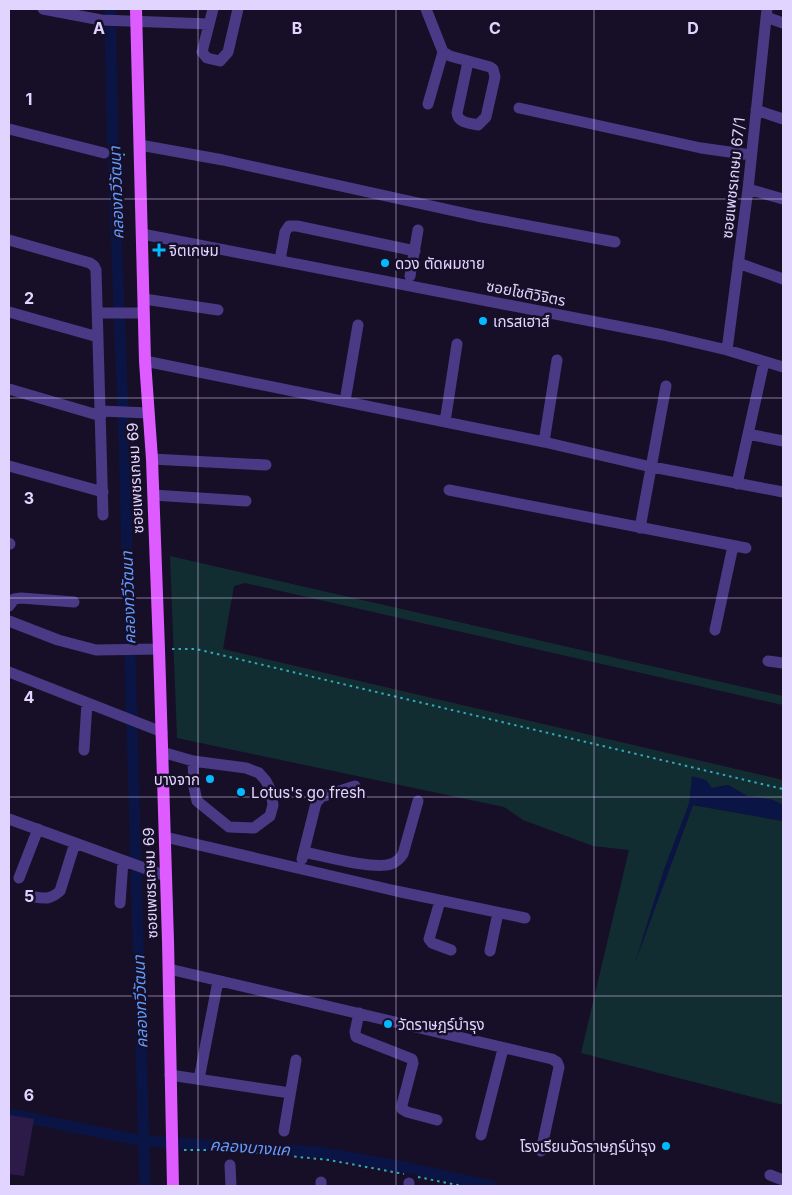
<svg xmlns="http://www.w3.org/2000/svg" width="792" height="1195" viewBox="0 0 792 1195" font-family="Inter,'Noto Sans Thai',sans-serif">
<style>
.green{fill:#122d31}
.water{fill:#0a1545}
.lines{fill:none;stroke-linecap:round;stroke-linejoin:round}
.canal{stroke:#0a1545;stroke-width:11}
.building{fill:#2c1b48}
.path{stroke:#2faab9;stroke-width:2;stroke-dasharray:2.5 4;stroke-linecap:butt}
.minor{stroke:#4a3a86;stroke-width:11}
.major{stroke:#de5cff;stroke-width:12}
.grid{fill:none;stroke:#e1d5ff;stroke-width:1;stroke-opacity:0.55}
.poi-dot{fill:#01baff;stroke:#170f27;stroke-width:2}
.labels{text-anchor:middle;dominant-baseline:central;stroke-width:5;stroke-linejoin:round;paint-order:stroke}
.street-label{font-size:15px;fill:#e1d5ff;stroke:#170f27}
.poi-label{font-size:15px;fill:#e1d5ff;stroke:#170f27;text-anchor:start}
.water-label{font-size:16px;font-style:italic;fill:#639cff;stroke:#170f27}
.grid-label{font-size:16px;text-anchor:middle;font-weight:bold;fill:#e1d5ff;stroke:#170f27;stroke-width:5;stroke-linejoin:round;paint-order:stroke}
</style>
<rect width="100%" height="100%" fill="#170f27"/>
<path class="green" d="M170 556 783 696V705L245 583 234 586 223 649 783 780V805L773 800 747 796 728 785 691 792 689 804 664 870 640 947 693 805 783 821V808V1105L581 1053 629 850 593 846 523 820 504 807 177 738Z"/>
<path class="water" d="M692 776 706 780 712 788 728 785 747 796 773 800 783 805V821L693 805 635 963 664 870 689 804Z"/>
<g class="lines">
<path class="canal" d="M110 9 113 153 123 411 145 1186
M9 1114 143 1141 319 1152 409 1168 491 1186"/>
</g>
<path class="building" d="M9 1115 34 1119 24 1176 9 1174Z"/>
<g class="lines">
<path class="path" d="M116 154 129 155
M172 649H196L783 789
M184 1150H230L329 1160 404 1174
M418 1177 462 1186"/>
<path class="minor" d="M43 9 101 20 209 24
M213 9 202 52 207 58 220 61 228 52 238 9
M426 9 443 52 450 56 490 67 493 69 495 77 486 117 478 125C470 123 458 123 457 113L468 62
M766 17 783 23
M428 104 443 52
M519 108 701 148 751 155
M756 110 783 119
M9 129 104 153
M140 145 223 160 477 216 615 242
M748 189 783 199
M142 234 663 335 727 350 783 367
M9 240 90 263 94 266 96 270 103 515
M280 260 285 232 289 226H297L415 251
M738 263 783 279
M410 276 418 230
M144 299 218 310
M9 312 98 337
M98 313H144
M727 350 748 189 767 9
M145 361 544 442 647 466 783 492
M9 389 101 416
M345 401 358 325
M101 411 149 413
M445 422 457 344
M748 434 783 441
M544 442 557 360
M152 459 266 465
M9 466 103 492
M737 484 764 362
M449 490 746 548
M153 495 246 501
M640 528 666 386
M9 543 10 544
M9 606 14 599 21 598 74 602
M9 621 58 640 96 650 159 649
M715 630 733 546
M768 661 783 663
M9 672 162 732
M84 750 87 703
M162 752 193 761 246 768 259 773 266 781 271 791 273 805 270 816 254 828 229 827 197 801 194 787 193 761
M9 819 166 876
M165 837 396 891 525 918
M304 852C324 856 373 870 391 864 397 862 400 859 403 854L418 801
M302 859 316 803 321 797 355 786
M19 878 38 829
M35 897C46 899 51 899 60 891L75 843
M440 901 429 939 432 943 451 950
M120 903 123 861
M490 951 498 913
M169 969 552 1059 557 1062 559 1067 541 1151
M359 1013 355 1032 356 1037 412 1059 413 1063 402 1105V1109L407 1112 437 1120
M170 1075 290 1093
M199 1079 218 981
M284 1131 296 1060
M481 1135 503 1049
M230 1165 231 1186
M770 1175 783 1180
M321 1182V1186
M409 1183V1186"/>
<path class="major" d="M136 9 145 361 152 459 159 649 168 941 173 1186"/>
</g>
<path class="grid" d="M198 9V1186M396 9V1186M594 9V1186M9 199H783M9 398H783M9 598H783M9 797H783M9 996H783"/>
<g class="poi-dot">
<path d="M156.5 242.5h5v5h5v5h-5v5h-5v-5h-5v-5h5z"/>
<circle cx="385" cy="263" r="5"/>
<circle cx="483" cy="321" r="5"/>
<circle cx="210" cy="779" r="5"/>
<circle cx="241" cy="792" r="5"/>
<circle cx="388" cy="1024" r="5"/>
<circle cx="666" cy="1146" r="5"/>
</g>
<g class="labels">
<g class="street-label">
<text transform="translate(733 178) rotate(-84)">ซอยเพชรเกษม 67/1</text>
<text transform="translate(526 293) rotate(11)">ซอยโชติวิจิตร</text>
<text transform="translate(135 478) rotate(-93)">ซอยเพชรเกษม 69</text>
<text transform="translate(150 883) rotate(-92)">ซอยเพชรเกษม 69</text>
</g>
<g class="poi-label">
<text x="169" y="250">จิตเกษม</text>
<text x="395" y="263">ดวง ตัดผมชาย</text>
<text x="493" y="321">เกรสเฮาส์</text>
<text x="200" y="779" text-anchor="end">บางจาก</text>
<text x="251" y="792">Lotus's go fresh</text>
<text x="398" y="1024">วัดราษฎร์บำรุง</text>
<text x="656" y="1146" text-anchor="end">โรงเรียนวัดราษฎร์บำรุง</text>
</g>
<g class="water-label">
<text transform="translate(116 193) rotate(-92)">คลองทวีวัฒนา</text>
<text transform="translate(128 598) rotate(-92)">คลองทวีวัฒนา</text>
<text transform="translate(140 1002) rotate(-92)">คลองทวีวัฒนา</text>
<text transform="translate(250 1147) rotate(4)">คลองบางแค</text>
</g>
</g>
<g class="grid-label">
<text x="99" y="34">A</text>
<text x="297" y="34">B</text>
<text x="495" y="34">C</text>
<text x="693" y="34">D</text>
<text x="29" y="105">1</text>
<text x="29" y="304">2</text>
<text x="29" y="504">3</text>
<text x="29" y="703">4</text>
<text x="29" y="902">5</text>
<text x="29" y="1101">6</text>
</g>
<rect width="792" height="1195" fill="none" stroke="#e1d5ff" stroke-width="20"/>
</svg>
